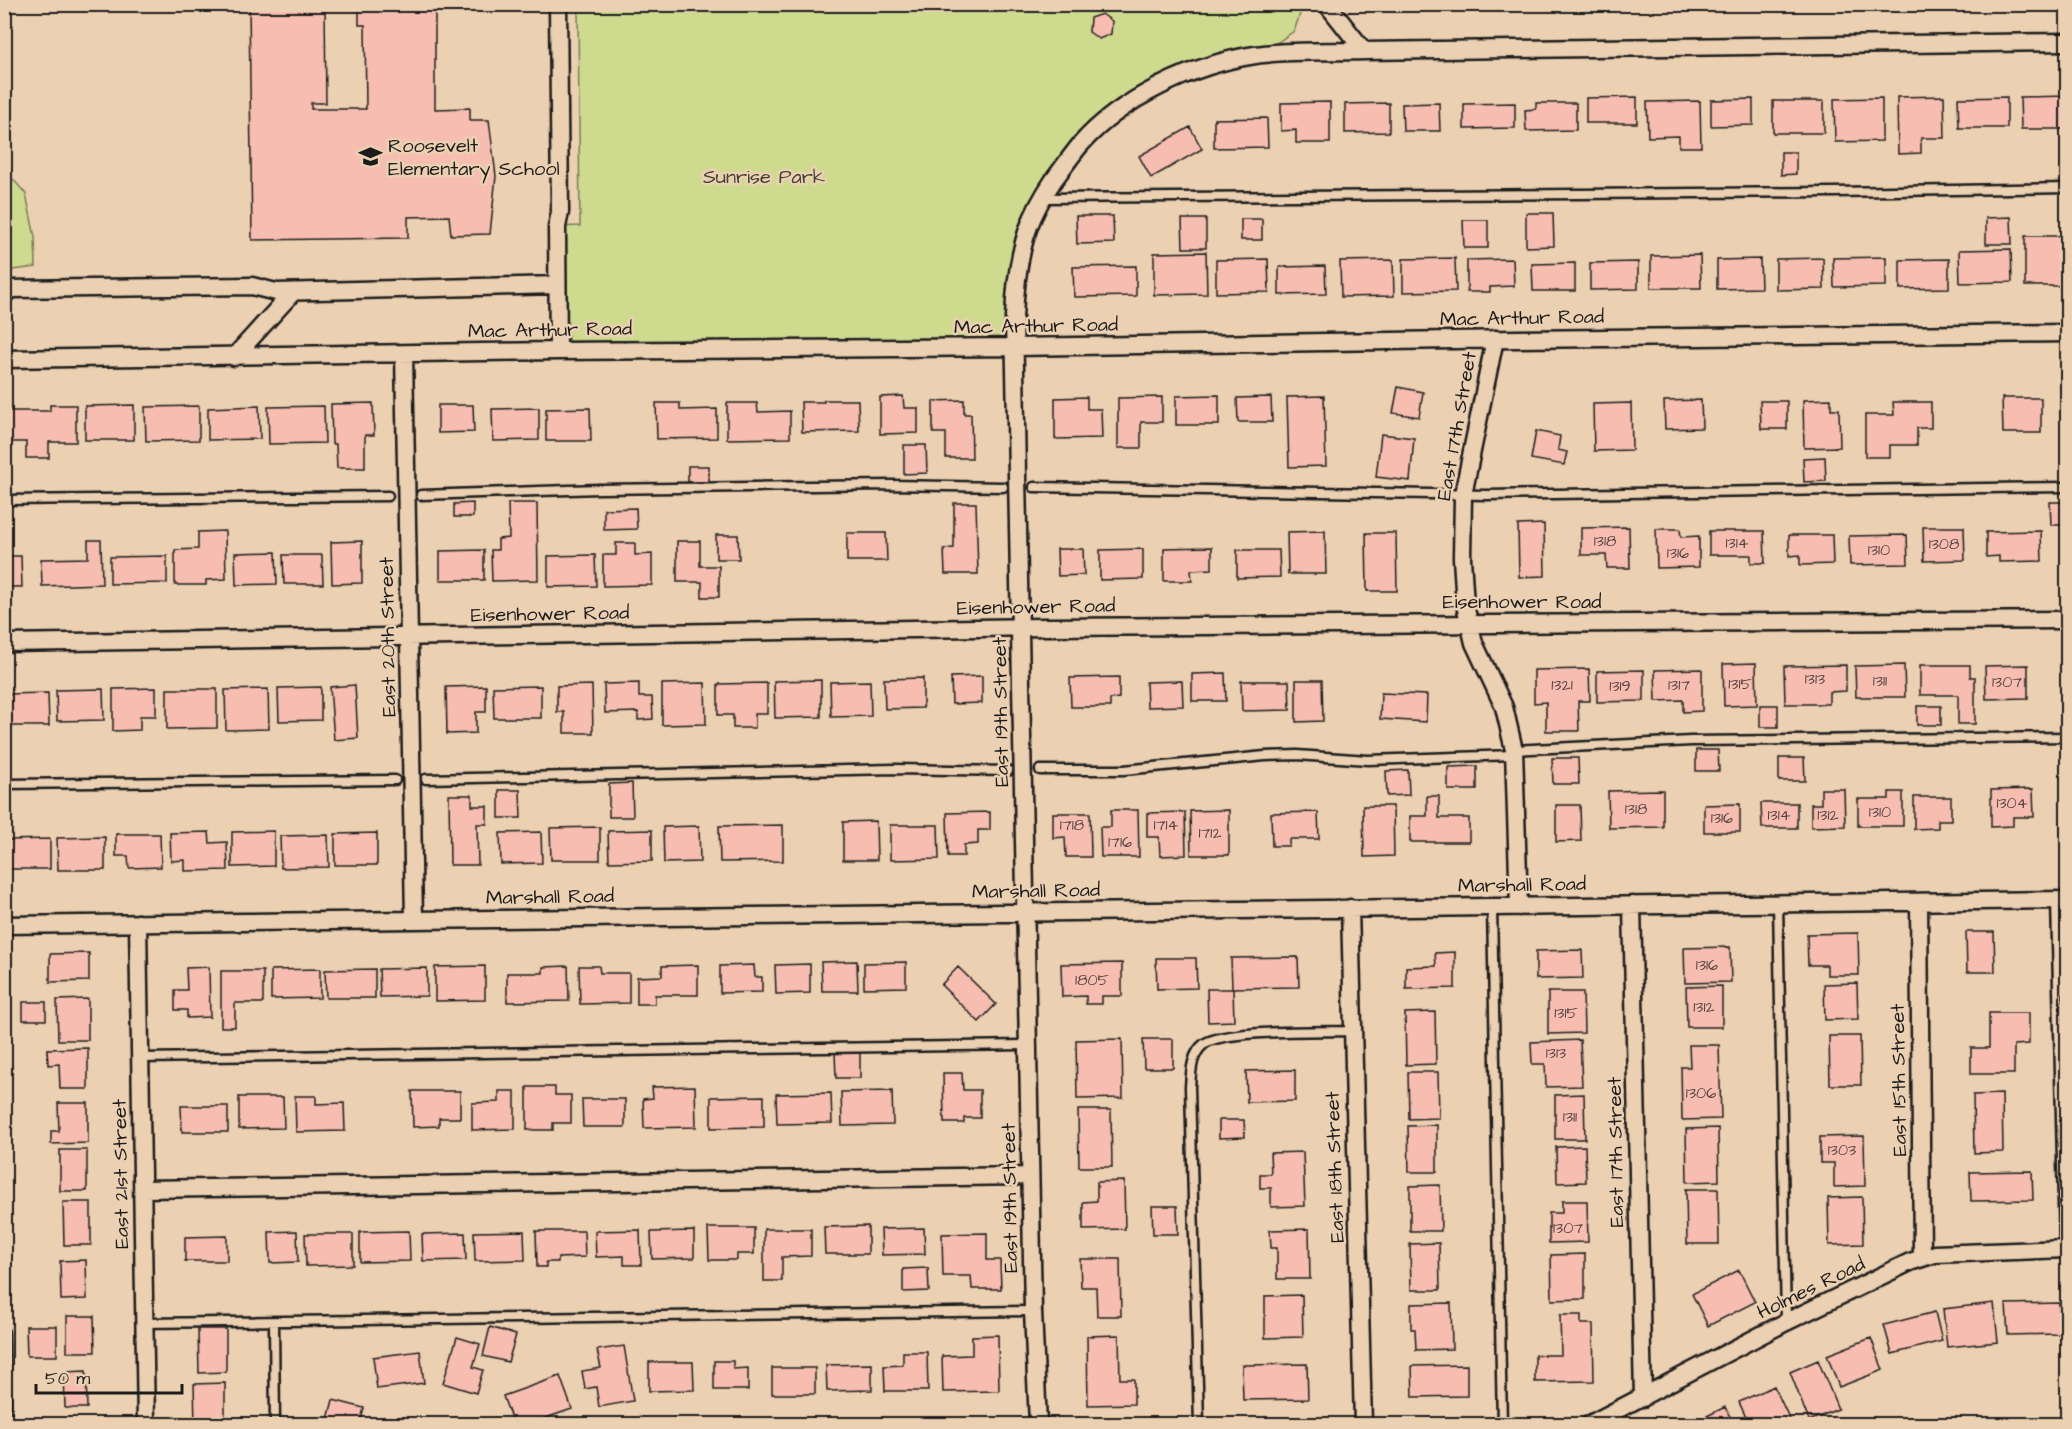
<svg xmlns="http://www.w3.org/2000/svg" width="2072" height="1429" viewBox="0 0 2072 1429" font-family="'Architects Daughter',sans-serif">
<style>
.green{fill:#cedb8f;stroke:#757c56;stroke-width:1.5}
.building{fill:#f7bdb0;stroke:#1c1c1c;stroke-width:1.5}
.lines{fill:none;stroke-linecap:round;stroke-linejoin:round}
.lane-casing{stroke:#1c1c1c;stroke-width:13}
.street-casing{stroke:#1c1c1c;stroke-width:21}
.lane{stroke:#ebd0b2;stroke-width:8}
.street{stroke:#ebd0b2;stroke-width:16}
.labels{text-anchor:middle;dominant-baseline:central;stroke-width:5;stroke-linejoin:round;paint-order:stroke}
.number-label{font-size:16px;fill:#534441}
.poi-label{font-size:20px;fill:#1c1c1c;stroke:#ebd0b2;text-anchor:start}
.park-label{font-size:20px;fill:#404233;stroke:#ebd0b2}
.street-label{font-size:20px;fill:#1c1c1c;stroke:#ebd0b2}
</style>
<rect width="100%" height="100%" fill="#ebd0b2"/>
<filter id="ink" filterUnits="userSpaceOnUse"><feTurbulence type="fractalNoise" baseFrequency=".0167" numOctaves="2"/><feDisplacementMap in="SourceGraphic" scale="12" xChannelSelector="R" yChannelSelector="G"/><feConvolveMatrix kernelMatrix="1 2 1 2 8 2 1 2 1" color-interpolation-filters="sRGB"/></filter>
<g filter="url(#ink)">
<path class="green" d="M578 5H1300V14L1294 31 1275 44 1185 74 1082 143 1029 227 1015 347 558 351 557 227 580 226Z
M4 169 26 194 35 237 36 267 5 271Z"/>
<path class="building" d="M249 4H325L326 103H311V109H366L365 25H359V4H435V109L470 108V120H489L496 176 490 234 451 235 449 216 408 217V238L252 240Z
M1102 14 1112 21 1111 34 1099 39 1089 32 1090 18Z
M1944 96 1945 138H1921V153L1898 154 1897 97Z
M2068 96V129H2021L2020 97Z
M1637 97V123H1586V98Z
M2007 97V128H1959L1958 98Z
M1882 98V141L1835 142 1834 99Z
M1753 99V125L1711 126V100Z
M1700 101 1701 147H1679V136L1648 137 1647 102Z
M1773 101H1824V133H1773Z
M1330 102V143H1296V130L1281 131V103Z
M1389 103V132L1345 133V104Z
M1439 103 1440 131H1403L1402 104Z
M1515 103V128L1464 129V104Z
M1536 103H1576V130L1526 131 1525 110 1536 109Z
M1267 118 1268 147 1214 148V119Z
M1190 127 1202 149 1151 178 1139 156Z
M1781 152H1796V174L1781 175Z
M1526 213H1553L1554 246 1526 247Z
M1076 216H1113L1114 243 1077 244Z
M2011 217 2012 244H1986V218Z
M1182 219H1206V248H1183Z
M1241 219H1262V240H1241Z
M1463 220H1488V248H1464Z
M2025 236H2068V286H2025Z
M2011 249 2012 282 1960 283 1959 250Z
M1206 252 1207 294 1154 295V253Z
M1700 255 1701 288H1651V256Z
M1886 257V286L1834 287 1833 258Z
M1455 258 1456 291 1403 292V259Z
M1823 258 1824 289 1776 290V259Z
M1268 259 1269 292 1216 293V260Z
M1513 259 1514 286 1490 287V292H1467V260Z
M1760 259 1761 288 1717 289V260Z
M1949 259V288L1900 289V260Z
M1393 260 1394 296 1341 297 1340 261Z
M1638 262V289L1590 290V263Z
M1575 263V291H1533L1532 264Z
M1136 266V296L1074 297 1073 267Z
M1325 266 1326 294 1279 295V267Z
M1398 387 1423 392 1419 417 1393 413Z
M1219 395V425H1176V396Z
M903 396 904 408H918V433L880 434V397Z
M1324 396 1326 466 1289 467 1287 397Z
M1087 397V409H1101L1102 438 1055 439V398Z
M1162 397V422H1141V448H1118V398Z
M1271 397 1272 422H1238L1237 398Z
M2002 398H2041V433H2003Z
M1831 399V409H1839L1840 447 1804 448 1803 400Z
M824 400H858L859 431 802 432 801 402H824Z
M964 400V414H971L972 458H946V433H933V401Z
M1701 400 1702 428 1665 429 1664 401Z
M1760 401H1787V429H1761Z
M1893 402H1931V428H1917V445H1890V457H1865V415H1894Z
M373 403 374 435H365V468H337L336 444H332L331 404Z
M656 403H680V410L717 409V438L657 439Z
M727 403H757L758 412 790 411V438L727 439Z
M1631 403 1632 450 1594 451 1593 404Z
M50 405H76V442H49V458H26V442H7V411H50Z
M134 405V440H85V406Z
M438 405H473L474 432 438 433Z
M199 406V440L146 441 145 407Z
M259 406 260 439 208 440V408Z
M324 406 325 443 269 444 268 407Z
M539 408V440L493 441 492 409Z
M590 408 591 441H546V409Z
M1536 431 1560 436 1558 450 1567 452 1564 465 1531 459Z
M1381 434 1414 438 1410 481 1376 477Z
M904 445H926L927 473 904 474Z
M1825 457 1826 481 1804 482 1803 458Z
M688 466H709V482H688Z
M2050 502H2068V525H2051Z
M473 503V517H454V504Z
M508 503H537L538 580 492 581 491 550H498V539L509 538Z
M954 503H976L978 574H945L944 549 954 548Z
M636 508 637 529 604 530V509Z
M1544 524 1545 576 1519 577 1518 525Z
M1629 527 1630 568H1607L1606 555H1581V528Z
M1923 527H1964L1965 560 1924 561Z
M1656 529H1680L1681 537 1699 536V567L1657 568Z
M225 531 226 579 206 580V585H175V550L198 549V532Z
M1325 531 1326 574H1288L1287 532Z
M1709 531H1764L1765 563H1751V555H1709Z
M2041 531 2042 561 1999 562V556L1986 557V532Z
M847 533H886L887 561H847Z
M1366 533H1396L1397 591H1367Z
M716 535H738L739 559H716Z
M1789 535H1832L1833 564 1800 565V555L1789 556Z
M1907 535 1908 564 1850 565 1849 536Z
M88 540H101L102 584 42 586 41 559 88 558Z
M362 541V583L332 584 331 542Z
M677 541H700V566H719V597H702V582H677Z
M616 543H635V555L652 554V585L603 586V555H616Z
M1212 547V569L1191 570 1192 581H1164V548Z
M1057 549H1083L1084 575 1058 576Z
M1143 549V579L1100 580V550Z
M484 550V580H440V551Z
M1237 550H1279L1280 577 1237 578Z
M276 552 277 584 236 585 235 553Z
M283 555H322L323 584H284Z
M595 555 596 586 548 587V556Z
M4 556H21L22 587H4Z
M167 556V583L110 584V557Z
M1756 663 1757 705 1724 706 1723 664Z
M1846 665V691L1829 692V704H1785L1784 666Z
M1904 665 1905 697H1856L1855 666Z
M1920 665H1970V677H1975V724H1958V695H1920Z
M2028 665V698L1986 699 1985 666Z
M1589 669 1590 701H1578L1579 731H1546V702L1534 703V670Z
M1702 669V711L1683 712V700L1656 701 1655 670Z
M1644 670V701L1597 702V671Z
M1225 673 1226 701H1192V674Z
M982 676V703L952 704 951 677Z
M1119 677V698L1110 699V707H1071L1070 678Z
M923 678V708L885 709 884 679Z
M821 680V717L775 718 774 681Z
M1296 680H1322L1323 721 1296 722Z
M870 681 871 716 831 717 830 682Z
M1182 681 1183 706 1147 707 1146 682Z
M1241 681H1289L1290 710 1242 711Z
M639 683V697H652L653 719 638 720V712L605 713 604 684Z
M705 683 706 724 662 725V684Z
M767 683V714H755V728H733V715H718V684Z
M355 685 358 738 334 740 330 687Z
M592 685 593 733H564V712H557V686Z
M486 686V712H476V733L447 734 446 687Z
M541 686V718H494L493 687Z
M321 687V720L279 721 278 688Z
M156 688V716H140V730L113 731V689Z
M103 689 104 720 57 721 56 690Z
M167 689H217V728L167 729Z
M268 689 269 729 226 730 225 690Z
M48 693 49 726H4V694Z
M1381 693 1427 695 1426 722 1380 719Z
M1760 705H1778V727H1760Z
M1917 706H1941V725H1917Z
M2060 707H2068V727H2060Z
M1696 750H1718L1719 771H1696Z
M1552 758H1578L1579 784H1553Z
M1779 758H1804L1805 781H1779Z
M1477 766V790H1448V767Z
M1408 770 1409 795 1387 796 1386 771Z
M632 783 633 817H609V784Z
M1821 789H1844L1845 826 1811 827V804H1821Z
M2033 789 2034 817H2013V826L1991 827V790Z
M499 790H520L521 818H499Z
M1663 790V827L1609 828 1608 791Z
M1889 792H1903V826H1858V799H1889Z
M449 795H472V806H487V824H477L478 865H450Z
M1427 796H1439V818H1469V842H1410V816H1427Z
M1914 797H1951V820H1938V828L1914 829Z
M1761 803H1797V828H1762Z
M1740 804V832H1704V805Z
M1556 805H1580L1581 841 1556 842Z
M1363 806H1393L1394 856 1364 857Z
M1111 810H1138L1139 857H1101L1100 827H1111Z
M1229 810V855H1191L1190 811Z
M990 812V830H978V844L964 845V856H948L947 813Z
M1185 812 1186 855 1160 856 1159 837H1147V813Z
M1318 812 1319 839H1289V846H1272L1271 813Z
M1053 813H1090L1091 857H1066L1065 837 1053 838Z
M876 821 877 860H843V822Z
M783 825V861L720 862 719 826Z
M890 825H938L939 859 890 860Z
M699 826 700 862 664 863 663 827Z
M600 827V860H551L550 828Z
M652 830V861L609 862 608 831Z
M274 831V866L232 867V832Z
M209 832 210 843 227 842 228 870 185 871V860L171 861 170 833Z
M541 832 542 863 501 864 500 833Z
M377 833V865H335V834Z
M116 834H160L161 867 129 868 128 856H116Z
M328 835 329 867 281 868 280 836Z
M105 837V870H58L57 838Z
M50 839V869H7L6 840Z
M1966 932H1994L1995 972H1967Z
M1858 933 1859 975H1827V965H1808L1807 934Z
M1730 947 1731 982 1685 983 1684 948Z
M1582 950 1583 978 1536 979V951Z
M1455 952V988L1406 989V967L1436 966 1435 953Z
M89 953V981L50 982V954Z
M1298 957 1299 987 1232 988 1231 958Z
M1156 958H1196L1197 988 1157 989Z
M857 961 858 991H822L821 962Z
M906 962V987L864 988V963Z
M1122 963V996H1102V1004H1086V996L1062 997 1061 964Z
M810 964V993L776 994 775 965Z
M698 965V995H655V1004H637V977L662 976V966Z
M754 965 755 977H762V992L720 993V966Z
M485 966V1000L435 1001V967Z
M568 966 569 1001 507 1002V973H543V967Z
M579 966H599L600 973H629V1003L580 1004Z
M209 967 210 1017 187 1018V1010H175V990H187L186 968Z
M958 967 996 1004 979 1022 941 985Z
M427 968V996L380 997 379 969Z
M320 969V998L271 999V970Z
M375 969V998H326L325 970Z
M221 971H263V1003H235V1027H221Z
M1857 983 1858 1019 1825 1020 1824 984Z
M1722 986V1027H1687L1686 987Z
M1207 989H1233L1234 1021 1208 1022Z
M1548 992H1583L1584 1033 1548 1034Z
M88 999V1040H58L57 1000Z
M23 1002H46V1020H23Z
M1435 1012 1436 1064 1406 1065 1405 1013Z
M1989 1013H2029V1044L2014 1045V1074H1971V1048H1989Z
M1829 1036H1860L1861 1085H1830Z
M1122 1039 1123 1098 1077 1099 1076 1040Z
M1143 1039H1173V1068H1144Z
M1580 1040 1582 1086 1546 1087 1545 1064H1532L1531 1042Z
M1689 1045H1719L1721 1119 1682 1120 1681 1067H1690Z
M88 1048V1089H60L59 1064 48 1065 47 1049Z
M835 1053H860V1078H836Z
M1295 1070V1101L1247 1102 1246 1071Z
M1408 1072H1438L1439 1118 1409 1119Z
M943 1073H962L963 1090H980V1118H964V1123H944Z
M695 1086 696 1127 644 1128 643 1099 653 1098 652 1087Z
M527 1087H555V1095H571V1123H553V1130H527Z
M412 1091H460V1118H439V1126L413 1127Z
M499 1091H515V1129L472 1130V1103L499 1102Z
M892 1091 893 1125 842 1126 841 1092Z
M831 1093 832 1123 777 1124 776 1094Z
M1584 1094 1585 1139H1555V1095Z
M2002 1094 2003 1152 1974 1153 1973 1095Z
M295 1096H316V1104L344 1103 345 1131 296 1132Z
M764 1096V1127L711 1128V1097Z
M239 1097H283L284 1128 239 1129Z
M582 1099H625V1127H583Z
M58 1103H88V1143L51 1144V1131H59Z
M181 1106H228V1132H182Z
M1078 1110H1111L1112 1167H1079Z
M1219 1120H1244L1245 1137 1219 1138Z
M1437 1125V1172H1409L1408 1126Z
M1718 1128 1719 1181 1687 1182 1686 1129Z
M1864 1136 1865 1186 1834 1187V1163H1820V1137Z
M1585 1146 1586 1182 1557 1183 1556 1147Z
M60 1150H87V1191H60Z
M1303 1152 1305 1206 1271 1207V1188H1260V1174H1271L1270 1153Z
M2032 1171 2033 1200 1971 1201 1970 1172Z
M1124 1181 1125 1229 1083 1230V1202L1097 1201V1182Z
M1440 1185 1441 1231H1410V1186Z
M1686 1189H1718L1719 1244H1687Z
M1862 1197 1863 1244 1829 1245 1828 1198Z
M1562 1201H1587L1588 1242 1549 1243V1213H1562Z
M63 1202H91V1245H64Z
M1152 1206H1177L1178 1234H1153Z
M868 1226V1254H825L824 1227Z
M708 1228H754V1254H737V1260H709Z
M924 1228 925 1254 882 1255 881 1229Z
M764 1229H811V1256L782 1257V1281H764Z
M1309 1229 1310 1279H1277V1248H1271L1270 1230Z
M640 1230 641 1265H624V1256L596 1257 595 1231Z
M297 1231 298 1262 270 1263 269 1232Z
M409 1231 410 1261 360 1262V1232Z
M524 1231 525 1260 475 1261 474 1232Z
M536 1231H584L585 1257 558 1258V1262H546V1267H537Z
M694 1231V1258L652 1259 651 1232Z
M465 1233 466 1260 423 1261 422 1234Z
M987 1233V1260H1000L1001 1289H972L971 1276H943L942 1234Z
M305 1234H353V1265L306 1266Z
M227 1236V1261H185V1237Z
M1439 1243 1440 1290H1411L1410 1244Z
M1585 1254V1299L1552 1300 1551 1255Z
M1080 1259H1120L1121 1316H1097L1096 1287H1081Z
M86 1260 87 1299 61 1300 60 1261Z
M928 1268 929 1291 903 1292V1269Z
M1739 1270 1755 1302 1708 1326 1692 1294Z
M1302 1295 1303 1337 1265 1338V1296Z
M1451 1303 1452 1349 1416 1350 1415 1329H1411V1304Z
M1994 1303 1998 1342 1947 1347 1943 1309Z
M2059 1303 2060 1334 2008 1335 2006 1304Z
M1935 1312 1942 1341 1892 1354 1884 1325Z
M1560 1315H1581V1324H1593L1594 1381 1535 1382V1355H1561Z
M67 1316H94L95 1352H67Z
M26 1326H57V1356H27Z
M490 1327 516 1335 508 1362 483 1356Z
M198 1329H226V1372L199 1373Z
M998 1335 999 1391 943 1392 942 1356 972 1355V1336Z
M1119 1335 1120 1379H1134V1404L1088 1405 1087 1336Z
M457 1337 480 1344 473 1367 483 1370 476 1393 443 1383Z
M1871 1338 1883 1370 1839 1387 1827 1355Z
M624 1346 633 1401 599 1407 596 1387 585 1389 582 1371 601 1368 597 1350Z
M420 1351 424 1383 377 1389 373 1357Z
M903 1352H927L928 1391H885L884 1366 903 1365Z
M1818 1360 1838 1409 1809 1421 1790 1372Z
M714 1361H733V1369L748 1368V1390H714Z
M649 1362H693L694 1390 649 1391Z
M872 1364V1390L827 1391 826 1365Z
M1307 1364 1308 1399 1243 1400 1242 1365Z
M1467 1365V1396L1413 1397 1412 1366Z
M772 1368H815V1394H772Z
M86 1371 87 1408H65L64 1372Z
M560 1376 572 1409 528 1424H513L503 1396Z
M225 1383V1424H195L194 1384Z
M1774 1386 1792 1424H1749L1739 1402Z
M333 1400 364 1408 360 1424H316L317 1421 327 1423Z
M1725 1407 1734 1424H1691Z"/>
<g class="lines">
<defs>
<path id="lane" d="M1042 198 1835 192 2068 188
M1034 487 1487 495 2068 487
M421 495 599 489 891 485 1003 487
M4 500 388 496
M1514 750 1691 741 2068 737
M1040 770H1124L1265 756 1297 755 1368 760 1514 755
M426 779 895 769 1008 771
M4 784 395 780
M2056 900 2064 1249
M1778 903 1786 1322
M1492 907 1502 1424
M140 1058 1028 1045
M144 1323 1033 1311
M274 1323 275 1424
M4 1332 6 1424
M1199 1424 1190 1087C1191 1073 1191 1054 1204 1044 1223 1029 1324 1032 1353 1031"/>
<path id="street" d="M1327 4 1364 51
M4 295 11 289 252 286 276 292 557 285
M1495 339 1463 495 1462 558 1465 605 1474 643 1504 707 1514 750 1519 907
M558 351 557 227 560 212 558 4
M404 354 414 920
M234 357 293 292
M4 359 558 351 1015 347 1517 339 2068 333
M4 643 1046 627 2068 620
M1919 902 1922 1258
M1632 905 1643 1398
M1350 908 1363 1424
M138 923 146 1424
M4 925 2068 900
M142 1189 1030 1176
M1038 1424 1033 1311 1014 318C1015 288 1018 258 1028 229 1034 212 1043 196 1053 181 1062 169 1071 156 1080 145 1121 98 1195 64 1255 55 1291 50 1328 52 1364 51L2068 42
M1590 1424 1786 1322 1910 1262 1935 1254 2068 1249"/>
</defs>
<use href="#lane" class="lane-casing"/>
<use href="#street" class="street-casing"/>
<use href="#lane" class="lane"/>
<use href="#street" class="street"/>
</g>
</g>
<defs>
<symbol id="school-bare" viewBox="-9 -9 18 18"><path d="M0-5L7-2L0 1L-7-2ZM-4 1L0 2.5L4 1V4Q0 6-4 4Z" fill="#1c1c1c" stroke="#ebd0b2" stroke-width="2.5" paint-order="stroke"/></symbol>
</defs>
<g fill-rule="evenodd">
<use href="#school-bare" x="354" y="140" width="33" height="33"/>
</g>
<g class="labels">
<g class="number-label">
<text x="1605" y="541">1318</text>
<text x="1737" y="543">1314</text>
<text x="1944" y="544">1308</text>
<text x="1879" y="550">1310</text>
<text x="1678" y="553">1316</text>
<text x="1815" y="679">1313</text>
<text x="1880" y="681">1311</text>
<text x="2007" y="682">1307</text>
<text x="1740" y="684">1315</text>
<text x="1562" y="685">1321</text>
<text x="1679" y="685">1317</text>
<text x="1620" y="686">1319</text>
<text x="2012" y="803">1304</text>
<text x="1636" y="809">1318</text>
<text x="1880" y="812">1310</text>
<text x="1779" y="815">1314</text>
<text x="1828" y="815">1312</text>
<text x="1722" y="818">1316</text>
<text x="1072" y="825">1718</text>
<text x="1166" y="825">1714</text>
<text x="1210" y="833">1712</text>
<text x="1120" y="842">1716</text>
<text x="1707" y="965">1316</text>
<text x="1092" y="980">1805</text>
<text x="1704" y="1007">1312</text>
<text x="1566" y="1013">1315</text>
<text x="1556" y="1053">1313</text>
<text x="1701" y="1093">1306</text>
<text x="1570" y="1117">1311</text>
<text x="1842" y="1150">1303</text>
<text x="1568" y="1228">1307</text>
</g>
<g class="poi-label">
<text x="388" y="146">Roosevelt<tspan x="388" dy="23">Elementary School</tspan></text>
</g>
<g class="park-label">
<text x="764" y="177">Sunrise Park</text>
</g>
<g class="street-label">
<text transform="translate(1522 318) rotate(-1)">Mac Arthur Road</text>
<text transform="translate(1036 326) rotate(-1)">Mac Arthur Road</text>
<text transform="translate(550 330) rotate(-1)">Mac Arthur Road</text>
<text transform="translate(1457 426) rotate(-80)">East 17th Street</text>
<text x="1522" y="602">Eisenhower Road</text>
<text transform="translate(1036 607) rotate(-1)">Eisenhower Road</text>
<text transform="translate(550 614) rotate(-1)">Eisenhower Road</text>
<text transform="translate(388 637) rotate(-91)">East 20th Street</text>
<text transform="translate(1001 712) rotate(-91)">East 19th Street</text>
<text transform="translate(1522 885) rotate(-1)">Marshall Road</text>
<text transform="translate(1036 891) rotate(-1)">Marshall Road</text>
<text transform="translate(550 897) rotate(-1)">Marshall Road</text>
<text transform="translate(1899 1080) rotate(-91)">East 15th Street</text>
<text transform="translate(1616 1152) rotate(-91)">East 17th Street</text>
<text transform="translate(1335 1167) rotate(-92)">East 18th Street</text>
<text transform="translate(121 1174) rotate(-91)">East 21st Street</text>
<text transform="translate(1010 1198) rotate(-91)">East 19th Street</text>
<text transform="translate(1811 1288) rotate(-26)">Holmes Road</text>
</g>
</g>
<rect width="2072" height="1429" fill="none" stroke="#ebd0b2" stroke-width="24"/>
<rect x="12" y="12" width="2048" height="1405" fill="none" stroke="#1c1c1c" stroke-width="2" filter="url(#ink)"/>
<path d="M36 1384v9h146v-9" fill="none" stroke="#1c1c1c" stroke-width="3"/>
<text x="45" y="1384" font-size="18" fill="#1c1c1c" stroke="#ebd0b2" stroke-width="4.5" paint-order="stroke">50 m</text>
</svg>
